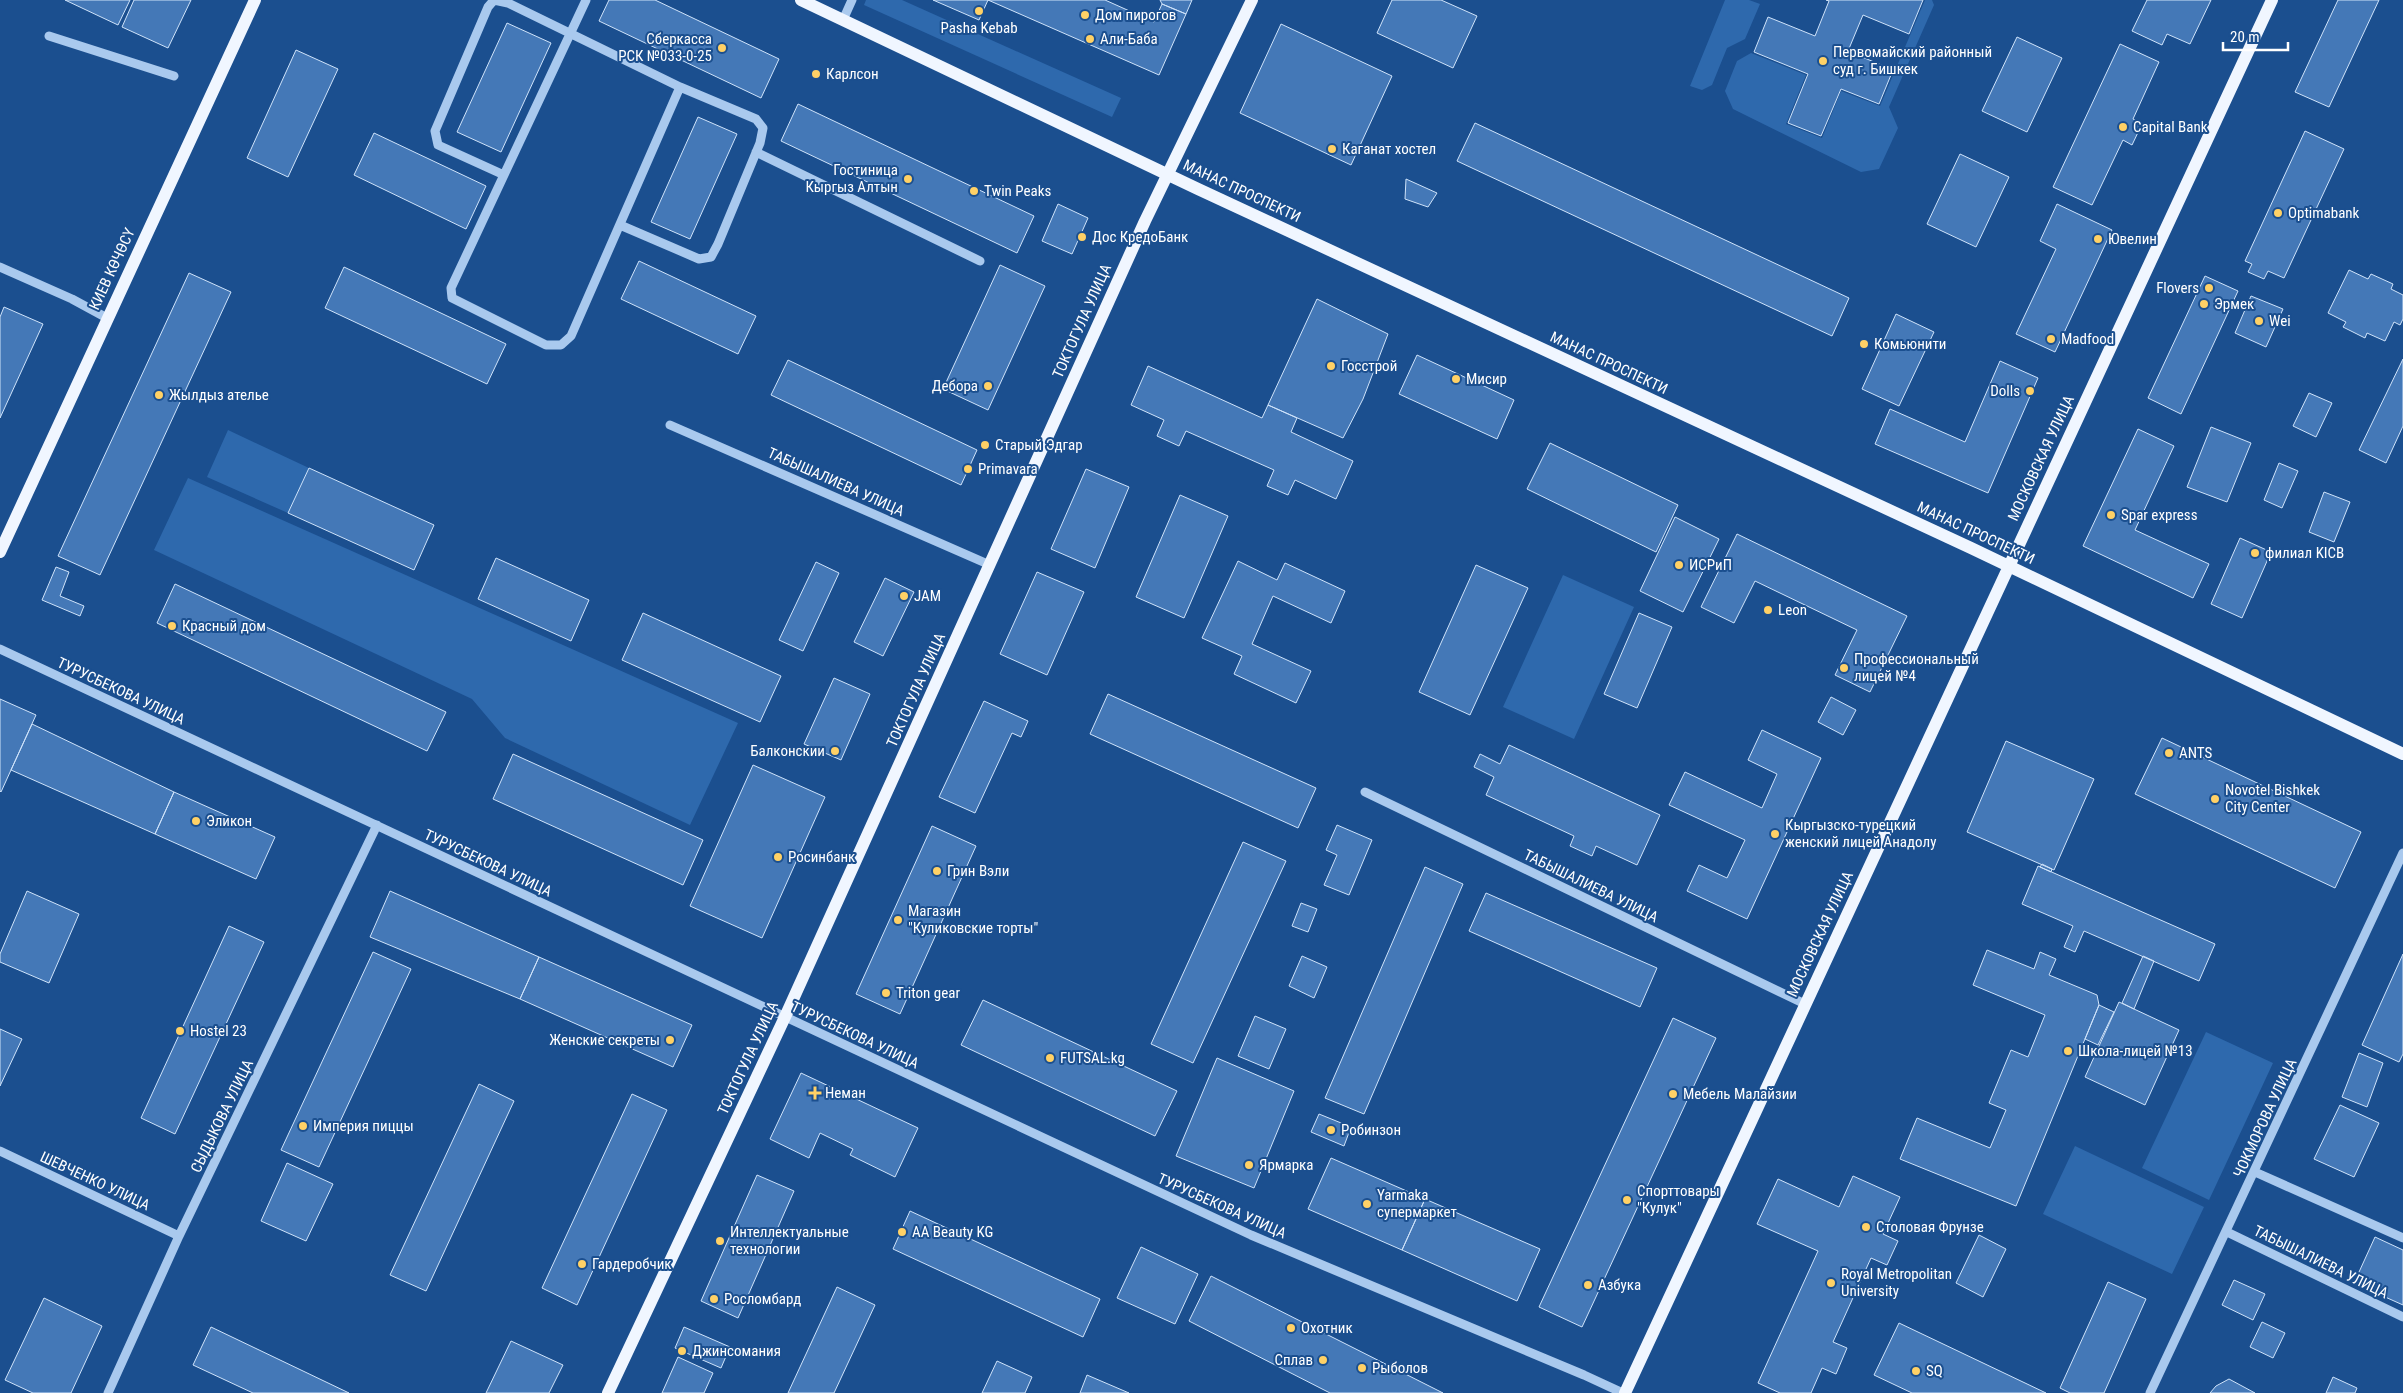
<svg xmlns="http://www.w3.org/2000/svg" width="2403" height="1393" viewBox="0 0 2403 1393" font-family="'Roboto Condensed',sans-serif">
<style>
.green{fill:#2e69ad}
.building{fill:#4478b7;stroke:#cfe3fa}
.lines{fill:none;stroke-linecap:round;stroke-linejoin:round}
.minor{stroke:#a9c9ee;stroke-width:9}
.major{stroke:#f0f6ff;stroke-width:12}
.poi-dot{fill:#ffd166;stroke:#1b4f8f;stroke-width:2}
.labels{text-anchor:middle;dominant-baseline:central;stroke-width:4;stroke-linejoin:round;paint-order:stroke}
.poi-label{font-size:15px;fill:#fff;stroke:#1b4f8f;text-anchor:start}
.street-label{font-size:15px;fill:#fff;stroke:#1b4f8f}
</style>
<rect width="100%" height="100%" fill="#1b4f8f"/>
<path class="green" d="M866 0H902L1121 98 1112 117 864 5Z
M1725 0H1749L1760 4 1745 39 1727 48 1712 85 1702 90 1690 86Z
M1925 0H1932L1934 5 1889 107 1898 128 1879 169 1861 172 1733 109 1725 91 1737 61 1751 53 1806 75 1786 124 1822 138 1841 91 1880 106Z
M228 430 309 468 288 513 207 477Z
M188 478 738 723 690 825 505 738 472 699 154 550Z
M1563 575 1634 607 1574 739 1503 707Z
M2206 1032 2273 1063 2209 1200 2142 1168Z
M2075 1146 2204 1207 2172 1274 2043 1214Z"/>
<path class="building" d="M65 0H130L118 25Z
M134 0H191L168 48 122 27Z
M609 0H655L779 59 761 98 599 21Z
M933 0H988L979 20Z
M988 0H1105L1154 22 1162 4 1186 14 1159 75Z
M1160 0H1192L1186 14 1162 4Z
M1392 0H1441L1477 16 1453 68 1377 33Z
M1826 0H1923L1909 34 1863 15 1848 51 1893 70 1879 104 1841 89 1821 136 1788 123 1808 74 1754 52 1768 17 1815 36 1829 1Z
M2147 0H2211L2190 44 2167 34 2162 45 2132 31Z
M2338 0H2379L2329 107 2295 92Z
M507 23 551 43 501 152 457 132Z
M1281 24 1392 76 1351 165 1240 113Z
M2017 37 2062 58 2027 132 1982 111Z
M2120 44 2159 62 2133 119 2142 124 2132 145 2123 140 2092 205 2053 187Z
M296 50 338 69 288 177 247 158Z
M798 104 1034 216 1017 253 781 141Z
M698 117 737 134 690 239 651 222Z
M1475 123 1849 298 1832 336 1457 161Z
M2305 131 2344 149 2284 278 2268 271 2264 279 2248 272 2252 264 2245 261Z
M374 133 486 186 466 229 354 175Z
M1960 154 2009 177 1976 247 1927 224Z
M1406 179 1437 193 1428 207 1405 199Z
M1058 204 1088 218 1072 254 1042 241Z
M2057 204 2112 230 2055 352 2016 334 2056 249 2040 241Z
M639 261 756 316 738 354 621 299Z
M1000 265 1045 286 988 410 943 389Z
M344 267 506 344 487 384 325 308Z
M2349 270 2368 279 2371 274 2393 284 2391 289 2403 295V319L2400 325 2394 322 2385 341 2367 333 2365 338 2343 327 2346 322 2328 313Z
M189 273 231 292 100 575 58 556Z
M2205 276 2238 291 2181 414 2148 398Z
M2251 296 2283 309 2266 347 2235 333Z
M1317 299 1388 334 1363 399 1343 438 1268 405Z
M4 307 43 324 0 418V317Z
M1896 314 1934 332 1899 406 1862 389Z
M1417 355 1514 400 1497 439 1399 394Z
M2403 359V426L2386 463 2359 450Z
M788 360 977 450 961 485 771 395Z
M2000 361 2038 378 1988 493 1875 444 1890 409 1965 442Z
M1148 366 1262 418 1268 405 1297 418 1291 432 1353 461 1336 499 1295 480 1288 495 1267 486 1274 470 1186 431 1179 446 1157 436 1164 420 1131 405Z
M2309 393 2332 403 2316 437 2293 426Z
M2211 427 2251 443 2227 502 2187 487Z
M2138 429 2174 446 2135 530 2209 564 2193 598 2083 546Z
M1550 443 1678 505 1656 552 1527 489Z
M2279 463 2298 471 2282 508 2264 500Z
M309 468 434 525 414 570 288 513Z
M1086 469 1129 487 1095 568 1051 549Z
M2324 492 2350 502 2334 542 2309 532Z
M1180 495 1228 516 1184 618 1136 597Z
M1675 517 1719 539 1683 612 1640 591Z
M1737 534 1907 616 1870 692 1835 675 1857 630 1755 581 1734 623 1701 607Z
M2240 538 2271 552 2242 618 2211 604Z
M496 558 589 600 571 641 478 599Z
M1238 561 1277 580 1285 563 1345 591 1331 623 1273 596 1252 644 1311 671 1296 703 1234 674 1242 656 1202 638Z
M816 562 839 573 803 651 779 640Z
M1476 565 1528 588 1470 715 1419 692Z
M56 567 69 572 60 596 84 606 80 616 42 600Z
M1037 572 1084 592 1047 675 1000 654Z
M885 578 914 592 883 656 854 642Z
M175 584 446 712 427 751 157 623Z
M643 613 781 676 760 722 622 660Z
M1639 613 1672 627 1637 708 1604 694Z
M834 678 870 694 841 760 804 744Z
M1108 694 1316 788 1298 828 1090 734Z
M1831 697 1856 710 1843 735 1818 722Z
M0 699 36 715 1 792 0 791Z
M984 701 1028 721 1021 737 1012 733 975 813 939 797Z
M32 724 174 792 155 834 11 770Z
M1762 730 1821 758 1747 919 1687 891 1699 865 1727 878 1745 840 1669 805 1685 772 1762 808 1777 774 1748 760Z
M2162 738 2361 832 2335 888 2135 794Z
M2006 741 2094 779 2054 870 1967 832Z
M1509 745 1660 815 1637 865 1596 846 1592 856 1570 846 1574 836 1486 795 1494 777 1474 767 1480 754 1500 764Z
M513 754 703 840 683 885 493 799Z
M753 765 825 797 762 938 690 906Z
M174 792 275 837 256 879 155 834Z
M1337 825 1372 840 1349 895 1324 885 1337 855 1326 850Z
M932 826 976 846 900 1014 856 994Z
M1243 842 1286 861 1193 1063 1151 1044Z
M2042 864 2052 869 2051 872 2040 867Z
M2038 866 2215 944 2199 981 2084 931 2075 952 2064 947 2073 926 2022 904Z
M1425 867 1463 884 1364 1114 1325 1098Z
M27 891 79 914 49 983 0 962V954Z
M390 891 539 957 520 999 370 937Z
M1486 893 1657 968 1640 1007 1469 931Z
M1301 903 1317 909 1308 932 1292 926Z
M229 926 264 942 175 1134 141 1118Z
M1987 950 2034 969 2040 952 2056 959 2049 975 2097 995 2099 1005 2016 1206 1900 1159 1917 1118 1990 1148 2006 1110 1989 1103 2011 1050 2028 1057 2045 1015 1973 985Z
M373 952 411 969 319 1167 281 1150Z
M2403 954V1054L2399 1062 2362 1045Z
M1302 956 1327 967 1314 998 1289 986Z
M2143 956 2154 961 2134 1009 2122 1003Z
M539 957 692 1025 673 1067 520 999Z
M983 1000 1177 1091 1155 1136 961 1045Z
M2119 1002 2179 1030 2145 1105 2085 1077Z
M2099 1005 2114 1012 2098 1045 2085 1039Z
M1255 1016 1286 1029 1269 1069 1238 1056Z
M1673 1018 1716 1038 1582 1327 1539 1307Z
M0 1029 22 1039 0 1086Z
M2359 1053 2383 1063 2367 1107 2342 1097Z
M1217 1058 1294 1091 1254 1188 1176 1156Z
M801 1073 918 1128 895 1177 850 1155 853 1149 820 1133 809 1158 770 1139Z
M479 1084 514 1101 426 1291 390 1275Z
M632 1094 667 1110 577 1305 542 1288Z
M2340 1105 2379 1123 2354 1177 2314 1159Z
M1319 1114 1351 1127 1344 1146 1311 1132Z
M1331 1158 1425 1199 1402 1250 1308 1209Z
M287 1163 333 1184 306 1241 261 1221Z
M757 1175 794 1191 738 1318 701 1301Z
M1853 1176 1900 1197 1883 1234 1898 1241 1887 1265 1871 1258 1833 1342 1847 1348 1836 1374 1822 1368 1811 1393H1780L1758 1383 1818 1251 1757 1224 1778 1179 1839 1207Z
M1425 1199 1540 1249 1517 1301 1402 1250Z
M910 1211 1100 1299 1083 1337 893 1249Z
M1979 1235 2006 1249 1983 1297 1956 1283Z
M2375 1237 2403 1250V1305L2354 1283Z
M1141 1247 1198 1274 1175 1324 1117 1298Z
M1211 1276 1443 1393H1330L1189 1321Z
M2234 1280 2265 1294 2253 1320 2222 1305Z
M2108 1282 2146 1299 2104 1393H2070L2060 1388Z
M837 1287 875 1305 834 1393H788Z
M44 1298 102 1326 71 1393H33L5 1380Z
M2262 1322 2285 1333 2273 1358 2250 1347Z
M1899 1323 2046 1393H1912L1874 1375Z
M211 1327 349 1393H253L193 1365Z
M684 1327 730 1347 721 1368 675 1348Z
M511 1341 563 1365 549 1393H486Z
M678 1357 713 1373 704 1393H662Z
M997 1361 1032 1377 1025 1393H982Z
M1087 1375 1129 1393H1080Z
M2333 1377 2357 1388 2355 1393H2326Z
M2229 1379 2255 1393H2210L2216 1386Z"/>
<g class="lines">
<path class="minor" d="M586 0 451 288 452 298 546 345H561L571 336 680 87 756 119 763 128 760 143 718 244 711 257 699 259 620 225
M843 20 852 0
M49 36 174 76
M756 152 980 261
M504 175 438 145 435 131 488 7 494 0 508 3 680 87
M0 267 72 299 107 318
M670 425 990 565
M0 649 1251 1235 1584 1375 1623 1393
M1365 792 1805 1004
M0 1151 179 1236
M2255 1172 2403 1238
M2227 1232 2403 1317
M108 1393 179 1236 377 825
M2150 1393 2403 853"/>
<path class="major" d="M801 0 1198 189 1971 548 2403 754
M0 552 255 0
M608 1393 785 1017 1145 221 1252 0
M1625 1393 2272 0"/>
</g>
<g class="poi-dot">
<circle cx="979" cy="11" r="5"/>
<circle cx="1085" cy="15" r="5"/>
<circle cx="1090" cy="39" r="5"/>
<circle cx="722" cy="48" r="5"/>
<circle cx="1823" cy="61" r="5"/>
<circle cx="816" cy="74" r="5"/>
<circle cx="2123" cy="127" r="5"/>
<circle cx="1332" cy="149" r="5"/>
<circle cx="908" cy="179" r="5"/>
<circle cx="974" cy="191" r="5"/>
<circle cx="2278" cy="213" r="5"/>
<circle cx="1082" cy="237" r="5"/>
<circle cx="2098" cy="239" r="5"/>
<circle cx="2209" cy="288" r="5"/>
<circle cx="2204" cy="304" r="5"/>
<circle cx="2259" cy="321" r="5"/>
<circle cx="2051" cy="339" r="5"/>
<circle cx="1864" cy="344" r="5"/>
<circle cx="1331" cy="366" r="5"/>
<circle cx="1456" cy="379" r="5"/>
<circle cx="988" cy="386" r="5"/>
<circle cx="2030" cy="391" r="5"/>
<circle cx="159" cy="395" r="5"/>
<circle cx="985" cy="445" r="5"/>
<circle cx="968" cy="469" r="5"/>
<circle cx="2111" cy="515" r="5"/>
<circle cx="2255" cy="553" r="5"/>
<circle cx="1679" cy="565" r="5"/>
<circle cx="904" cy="596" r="5"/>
<circle cx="1768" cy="610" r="5"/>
<circle cx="172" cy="626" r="5"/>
<circle cx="1844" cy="668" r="5"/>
<circle cx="835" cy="751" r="5"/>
<circle cx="2169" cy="753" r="5"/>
<circle cx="2215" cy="799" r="5"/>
<circle cx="196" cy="821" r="5"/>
<circle cx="1775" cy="834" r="5"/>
<circle cx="778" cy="857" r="5"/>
<circle cx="937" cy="871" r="5"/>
<circle cx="898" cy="920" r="5"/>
<circle cx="886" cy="993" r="5"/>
<circle cx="180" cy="1031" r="5"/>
<circle cx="670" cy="1040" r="5"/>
<circle cx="2068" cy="1051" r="5"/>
<circle cx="1050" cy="1058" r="5"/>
<path d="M812.5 1085.5h5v5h5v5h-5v5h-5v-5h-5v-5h5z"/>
<circle cx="1673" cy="1094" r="5"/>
<circle cx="303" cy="1126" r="5"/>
<circle cx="1331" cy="1130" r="5"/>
<circle cx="1249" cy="1165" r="5"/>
<circle cx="1627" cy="1200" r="5"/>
<circle cx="1367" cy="1204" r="5"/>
<circle cx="1866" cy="1227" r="5"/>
<circle cx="902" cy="1232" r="5"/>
<circle cx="720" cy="1241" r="5"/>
<circle cx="582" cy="1264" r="5"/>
<circle cx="1831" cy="1283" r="5"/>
<circle cx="1588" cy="1285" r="5"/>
<circle cx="714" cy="1299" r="5"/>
<circle cx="1291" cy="1328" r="5"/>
<circle cx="682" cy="1351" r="5"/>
<circle cx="1323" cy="1360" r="5"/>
<circle cx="1362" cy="1368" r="5"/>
<circle cx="1916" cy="1371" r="5"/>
</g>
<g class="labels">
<g class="poi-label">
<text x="1095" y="15">Дом пирогов</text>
<text x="979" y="28" text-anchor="middle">Pasha Kebab</text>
<text x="712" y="39" text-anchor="end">Сберкасса<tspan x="712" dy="17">РСК №033-0-25</tspan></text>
<text x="1100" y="39">Али-Баба</text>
<text x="1833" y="52">Первомайский районный<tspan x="1833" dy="17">суд г. Бишкек</tspan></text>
<text x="826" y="74">Карлсон</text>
<text x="2133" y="127">Capital Bank</text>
<text x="1342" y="149">Каганат хостел</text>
<text x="898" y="170" text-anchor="end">Гостиница<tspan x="898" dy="17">Кыргыз Алтын</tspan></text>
<text x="984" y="191">Twin Peaks</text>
<text x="2288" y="213">Optimabank</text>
<text x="1092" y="237">Дос КредоБанк</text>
<text x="2108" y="239">Ювелин</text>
<text x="2199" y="288" text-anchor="end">Flovers</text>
<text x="2214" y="304">Эрмек</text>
<text x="2269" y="321">Wei</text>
<text x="2061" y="339">Madfood</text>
<text x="1874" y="344">Комьюнити</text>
<text x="1341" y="366">Госстрой</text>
<text x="1466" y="379">Мисир</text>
<text x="978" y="386" text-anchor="end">Дебора</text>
<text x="2020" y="391" text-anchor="end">Dolls</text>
<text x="169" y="395">Жылдыз ателье</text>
<text x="995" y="445">Старый Эдгар</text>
<text x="978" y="469">Primavara</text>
<text x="2121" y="515">Spar express</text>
<text x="2265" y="553">филиал KICB</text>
<text x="1689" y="565">ИСРиП</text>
<text x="914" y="596">JAM</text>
<text x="1778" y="610">Leon</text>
<text x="182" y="626">Красный дом</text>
<text x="1854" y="659">Профессиональный<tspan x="1854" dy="17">лицей №4</tspan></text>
<text x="825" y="751" text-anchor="end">Балконскии</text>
<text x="2179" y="753">ANTS</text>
<text x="2225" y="790">Novotel Bishkek<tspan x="2225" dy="17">City Center</tspan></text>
<text x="206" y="821">Эликон</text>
<text x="1785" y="825">Кыргызско-турецкий<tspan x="1785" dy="17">женский лицей Анадолу</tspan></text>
<text x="788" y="857">Росинбанк</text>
<text x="947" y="871">Грин Вэли</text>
<text x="908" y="911">Магазин<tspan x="908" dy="17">"Куликовские торты"</tspan></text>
<text x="896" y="993">Triton gear</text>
<text x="190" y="1031">Hostel 23</text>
<text x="660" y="1040" text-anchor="end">Женские секреты</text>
<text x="2078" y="1051">Школа-лицей №13</text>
<text x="1060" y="1058">FUTSAL.kg</text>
<text x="825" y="1093">Неман</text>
<text x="1683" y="1094">Мебель Малайзии</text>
<text x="313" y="1126">Империя пиццы</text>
<text x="1341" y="1130">Робинзон</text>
<text x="1259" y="1165">Ярмарка</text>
<text x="1637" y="1191">Спорттовары<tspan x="1637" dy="17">"Кулук"</tspan></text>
<text x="1377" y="1195">Yarmaka<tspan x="1377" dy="17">супермаркет</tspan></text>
<text x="1876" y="1227">Столовая Фрунзе</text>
<text x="730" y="1232">Интеллектуальные<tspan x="730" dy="17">технологии</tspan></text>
<text x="912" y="1232">AA Beauty KG</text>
<text x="592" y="1264">Гардеробчик</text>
<text x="1841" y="1274">Royal Metropolitan<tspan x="1841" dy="17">University</tspan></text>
<text x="1598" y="1285">Азбука</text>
<text x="724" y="1299">Росломбард</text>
<text x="1301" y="1328">Охотник</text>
<text x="692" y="1351">Джинсомания</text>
<text x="1313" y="1360" text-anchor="end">Сплав</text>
<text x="1372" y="1368">Рыболов</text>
<text x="1926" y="1371">SQ</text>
</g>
<g class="street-label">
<text transform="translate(1242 191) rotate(25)">МАНАС ПРОСПЕКТИ</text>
<text transform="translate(112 269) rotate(-65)">КИЕВ КӨЧӨСҮ</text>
<text transform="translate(1082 321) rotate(-66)">ТОКТОГУЛА УЛИЦА</text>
<text transform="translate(1609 363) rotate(25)">МАНАС ПРОСПЕКТИ</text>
<text transform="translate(2041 458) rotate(-65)">МОСКОВСКАЯ УЛИЦА</text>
<text transform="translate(836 482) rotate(24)">ТАБЫШАЛИЕВА УЛИЦА</text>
<text transform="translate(1976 533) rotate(25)">МАНАС ПРОСПЕКТИ</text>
<text transform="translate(916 690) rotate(-66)">ТОКТОГУЛА УЛИЦА</text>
<text transform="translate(121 691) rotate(25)">ТУРУСБЕКОВА УЛИЦА</text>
<text transform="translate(488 863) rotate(25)">ТУРУСБЕКОВА УЛИЦА</text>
<text transform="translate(1591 886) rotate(26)">ТАБЫШАЛИЕВА УЛИЦА</text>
<text transform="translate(1820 934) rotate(-65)">МОСКОВСКАЯ УЛИЦА</text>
<text transform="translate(855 1035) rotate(25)">ТУРУСБЕКОВА УЛИЦА</text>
<text transform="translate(748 1058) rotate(-65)">ТОКТОГУЛА УЛИЦА</text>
<text transform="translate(222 1116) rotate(-64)">СЫДЫКОВА УЛИЦА</text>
<text transform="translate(2265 1118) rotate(-65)">ЧОКМОРОВА УЛИЦА</text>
<text transform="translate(95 1181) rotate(25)">ШЕВЧЕНКО УЛИЦА</text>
<text transform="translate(1222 1206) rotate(24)">ТУРУСБЕКОВА УЛИЦА</text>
<text transform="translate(2321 1262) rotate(26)">ТАБЫШАЛИЕВА УЛИЦА</text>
</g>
</g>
<path d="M2223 42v8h65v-8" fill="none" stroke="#ffffff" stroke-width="2.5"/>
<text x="2230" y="42" font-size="15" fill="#ffffff" stroke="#1b4f8f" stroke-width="4" paint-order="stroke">20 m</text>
</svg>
